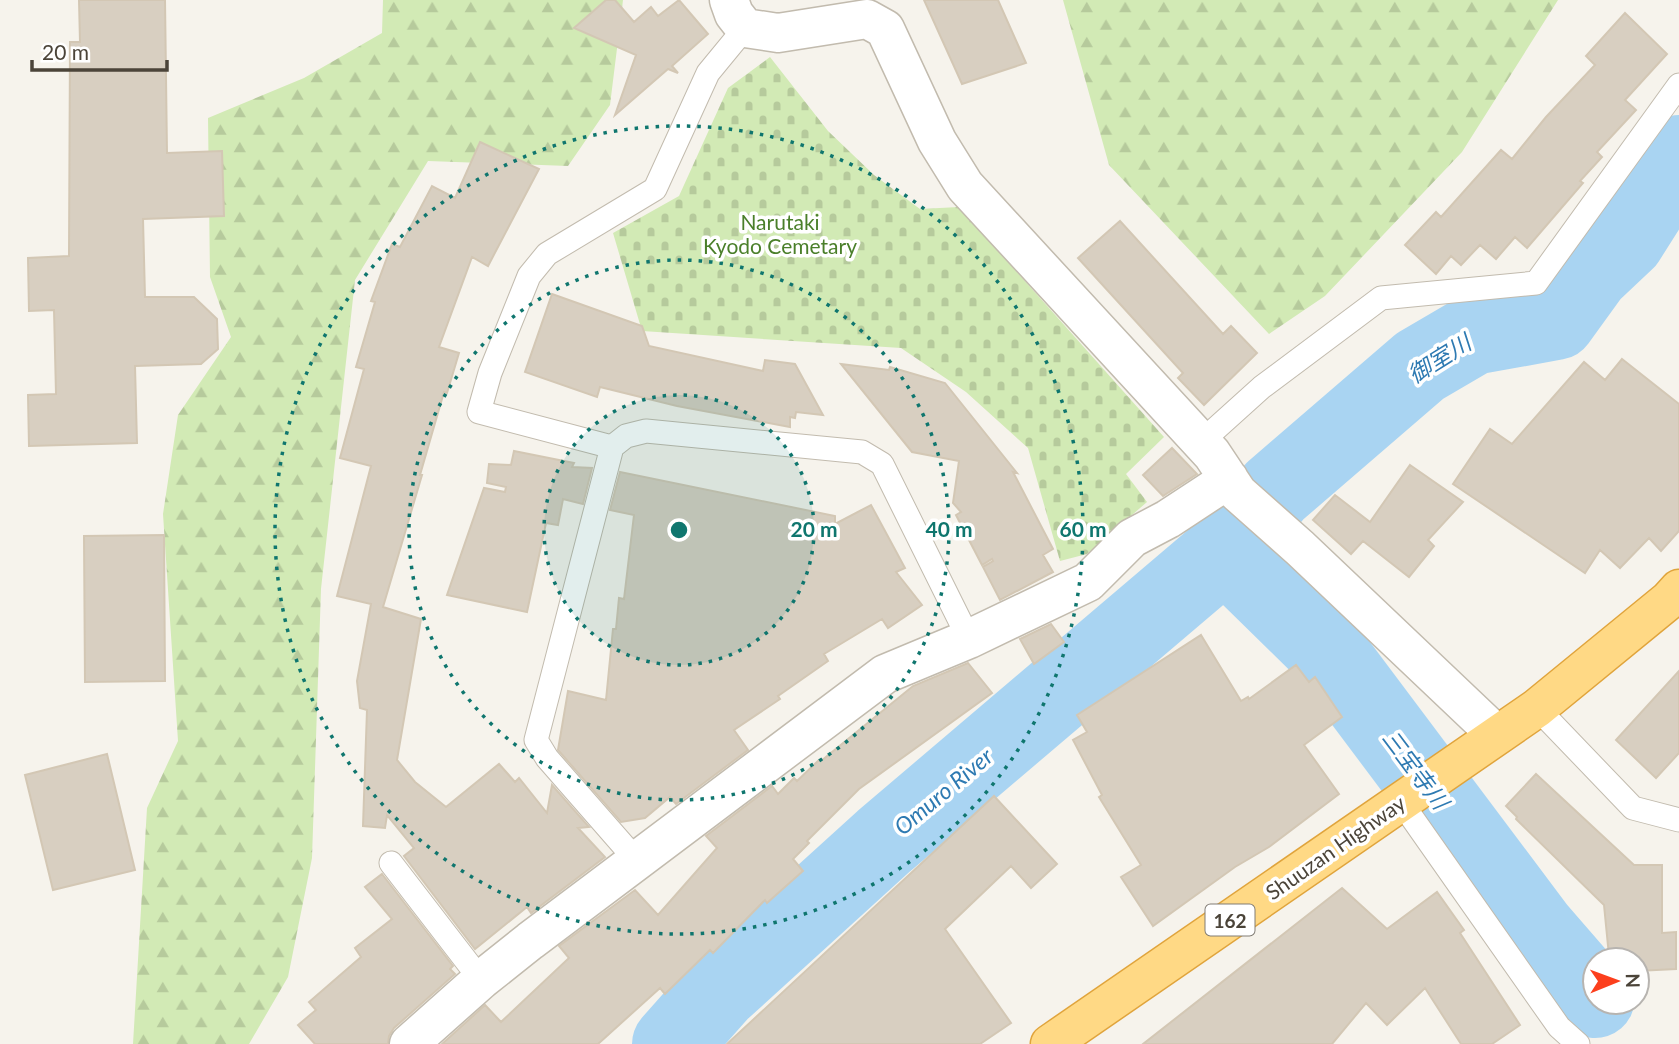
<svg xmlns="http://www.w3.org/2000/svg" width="1679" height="1044" viewBox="0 0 1679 1044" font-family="Lato,'Noto Sans JP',sans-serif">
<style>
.forest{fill:url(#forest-firs)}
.cemetery{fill:url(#cemetery-stones)}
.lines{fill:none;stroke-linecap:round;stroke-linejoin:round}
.river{stroke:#a9d4f2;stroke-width:80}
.building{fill:#d8cfc1;stroke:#d3c7b4;stroke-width:2}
.service-casing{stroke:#c2bbae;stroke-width:25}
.minor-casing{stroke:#c2bbae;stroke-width:41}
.trunk-casing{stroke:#e0a43c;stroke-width:41}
.service{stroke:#fff;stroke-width:23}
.minor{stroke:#fff;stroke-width:38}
.trunk{stroke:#ffd985;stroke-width:38}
.ring{fill:none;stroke:#0f766e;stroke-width:3.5;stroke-dasharray:3.5 7}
.labels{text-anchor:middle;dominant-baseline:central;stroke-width:7;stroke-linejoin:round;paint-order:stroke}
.shield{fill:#fff;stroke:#817c74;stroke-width:2}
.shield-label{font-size:19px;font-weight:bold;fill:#4b4439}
.park-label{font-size:21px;fill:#4a7f2a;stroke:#fff}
.street-label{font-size:21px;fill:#4b4439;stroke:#fff}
.water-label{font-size:23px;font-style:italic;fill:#2e7ab2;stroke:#fff}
.centre{fill:#0f766e;stroke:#fff;stroke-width:3.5}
.ring-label{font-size:21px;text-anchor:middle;font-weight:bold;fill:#0f766e;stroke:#fff;stroke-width:7;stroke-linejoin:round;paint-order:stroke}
</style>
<defs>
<pattern id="forest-firs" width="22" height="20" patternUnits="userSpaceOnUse" patternTransform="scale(1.75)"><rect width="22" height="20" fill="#d2eab5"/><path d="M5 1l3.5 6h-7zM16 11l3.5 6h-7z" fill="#b6ca9c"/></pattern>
<pattern id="cemetery-stones" width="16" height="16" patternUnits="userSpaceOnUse" patternTransform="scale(1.75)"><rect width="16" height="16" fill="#d2eab5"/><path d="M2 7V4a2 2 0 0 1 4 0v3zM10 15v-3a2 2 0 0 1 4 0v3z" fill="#b6ca9c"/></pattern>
</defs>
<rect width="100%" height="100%" fill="#f6f3ec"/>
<path class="forest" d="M383 0H623L610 105 568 166 428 161 355 280 321 589 312 858 288 977 249 1044H133L147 808 178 741 163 514 178 415 231 337 210 277 208 118 304 78 382 33Z
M1063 0H1558L1462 152 1325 296 1269 334 1109 165Z"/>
<path class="cemetery" d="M770 57 828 131 874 175 920 209 959 207 1164 437 1126 474 1147 502 1087 554 1060 561 1028 448 966 392 901 348 642 331 613 233 679 196 728 88Z"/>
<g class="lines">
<path class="river" d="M1225 551 1326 650 1536 930 1595 998
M672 1044 719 991 884 841 1225 551 1275 491 1420 366 1473 335 1556 320 1590 273 1625 240 1679 155"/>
</g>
<path class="building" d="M79 0H165L167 153 222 151 224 216 143 219 145 297H194L217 319 218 349 201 364 135 366 137 443 29 446 28 395 56 394 54 310 29 311 28 258 69 256 70 42H80Z
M606 0H615L634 22 651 7 658 16 679 0 708 34 672 66 678 73 668 69 615 115 636 55 574 28Z
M924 0H998L1026 63 962 84Z
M1625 13 1667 54 1625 100 1636 110 1597 152 1602 157 1580 181 1583 183 1527 248 1515 237 1496 259 1480 245 1461 265 1451 256 1436 274 1405 245 1436 212 1441 217 1501 150 1512 159 1546 117 1595 65 1586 56Z
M480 142 539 169 488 266 472 257 439 347 459 353 447 393 444 392 420 475H422L383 607 421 619 397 760 415 782 446 807 499 764 515 782 519 778 547 813 552 785 589 827 578 828 605 857 531 913 527 907 475 949 404 856 414 848 387 815 385 828 363 826 367 710 360 708 357 681 371 604 337 596 371 466 340 458 364 369 356 367 375 302 371 301 392 244 400 247 432 186 455 198Z
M1120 221 1223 334 1231 326 1257 353 1204 405 1178 378 1183 373 1078 258Z
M552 294 642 326 649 346 763 371 765 360 795 364 823 415 796 412 795 418 790 417V427L677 406 600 387 597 397 525 372Z
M1622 359 1679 404V531L1661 551 1649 538 1620 568 1600 550 1585 573 1453 484 1490 429 1512 444 1584 362 1605 380Z
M841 364 889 370 890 367 945 383 1017 473 1013 472 1053 549 1043 555 1053 572 1000 600 983 567 993 561 992 559 982 565 956 515 961 512 953 503 959 461 912 452Z
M1172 448 1197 474 1163 496 1143 475Z
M514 451 574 463 572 467 592 468 583 504 563 499 558 525 546 523 527 612 447 595 484 488 505 492 506 487 487 483 489 464 511 465Z
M1410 465 1463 502 1428 540 1434 546 1409 577 1363 541 1351 554 1313 520 1335 495 1370 522Z
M620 472 835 516V524L871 505 905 568 896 572 922 605 888 628 882 619 824 654 828 661 778 696 780 699 734 730 748 750 676 804 670 797 645 818 621 822 558 750 568 691 606 700 613 629H616L619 598 624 599 634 515 610 510Z
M164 535 165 681 85 682 84 536Z
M1051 624 1064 642 1034 664 1020 639Z
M1201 635 1241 701 1248 697 1249 699 1296 665 1309 682 1315 677 1342 717 1304 745 1339 794 1269 847 1235 867 1153 926 1121 877 1141 865 1099 797 1102 795 1073 740 1087 732 1077 715Z
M968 663 992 693 859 789 807 841 809 843 793 859 803 871 767 903 765 900 713 953 710 950 665 994 660 988 598 1044H442L485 1005 501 1022 569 958 559 946 635 890 658 915 717 848 706 836 772 786 778 794 794 778 797 781 819 760 821 761 913 686Z
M1679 671V753L1656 778 1616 740Z
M107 754 135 870 53 890 25 775Z
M1536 774 1634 865H1662V933L1676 932V969L1637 971V960H1617V955L1609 956 1604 905 1516 819 1517 817 1506 806Z
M994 796 1057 864 1031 888 1011 866 945 929 1011 1023 980 1044H727Z
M382 874 453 966 450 969 455 974 394 1028 389 1036 388 1044H315L298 1025 316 1010 309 1002 361 957 355 948 392 919 365 887Z
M1342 888 1387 929 1437 892 1464 930 1460 933 1520 1025 1492 1044H1461L1425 988 1387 1025 1366 1003 1332 1044H1143Z"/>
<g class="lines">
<defs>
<path id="service" d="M1201 442 1262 387 1381 298 1536 283 1679 85
M612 447 479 412 490 373 529 276 547 254 655 189 708 73 745 28
M1537 708 1633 808 1679 820
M1401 802 1559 1027 1578 1044
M637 861 547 758 536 740 612 447 626 436 646 431 862 452 882 464 969 639
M391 863 481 980"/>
<path id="minor" d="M729 0 734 14 745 28 778 33 867 19 885 29 937 141 965 186 1212 454 1238 493 1300 548 1497 735
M409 1044 481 980 530 941 885 674 969 639 1088 582 1132 538 1168 519 1229 479"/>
<path id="trunk" d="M1050 1044 1537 708 1669 600 1679 589"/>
</defs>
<use href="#service" class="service-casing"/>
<use href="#minor" class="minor-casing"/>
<use href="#trunk" class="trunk-casing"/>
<use href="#service" class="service"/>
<use href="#minor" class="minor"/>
<use href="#trunk" class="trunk"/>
</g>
<circle cx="679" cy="530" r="135" fill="#0f766e" fill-opacity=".12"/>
<g class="ring">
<circle cx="679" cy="530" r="135"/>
<circle cx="679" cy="530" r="270"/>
<circle cx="679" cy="530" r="404"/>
</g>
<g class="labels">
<rect class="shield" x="1205.5" y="904.5" width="49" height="31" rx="5"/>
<g class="shield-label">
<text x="1230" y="920">162</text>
</g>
<g class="park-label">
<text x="780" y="221">Narutaki<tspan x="780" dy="24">Kyodo Cemetary</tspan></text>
</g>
<g class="street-label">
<text transform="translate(1335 847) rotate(-35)">Shuuzan Highway</text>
</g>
<g class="water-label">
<text transform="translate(1439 358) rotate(-32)">御室川</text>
<text transform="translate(1416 769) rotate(53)">三宝寺川</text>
<text transform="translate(943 791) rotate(-40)">Omuro River</text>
</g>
</g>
<circle cx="679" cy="530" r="10" class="centre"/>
<g class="ring-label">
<text x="814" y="537">20 m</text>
<text x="949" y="537">40 m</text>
<text x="1083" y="537">60 m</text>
</g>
<g transform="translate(1616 981) rotate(89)"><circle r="33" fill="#ffffff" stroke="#b7b4b0" stroke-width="2"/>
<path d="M0-5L12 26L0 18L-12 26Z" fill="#fc3f1d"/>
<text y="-10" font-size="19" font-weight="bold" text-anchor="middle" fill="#4b4439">N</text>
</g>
<path d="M32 60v10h135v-10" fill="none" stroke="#4b4439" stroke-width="3.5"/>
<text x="42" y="60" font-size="21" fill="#4b4439" stroke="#ffffff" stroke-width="5" paint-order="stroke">20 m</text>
</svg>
